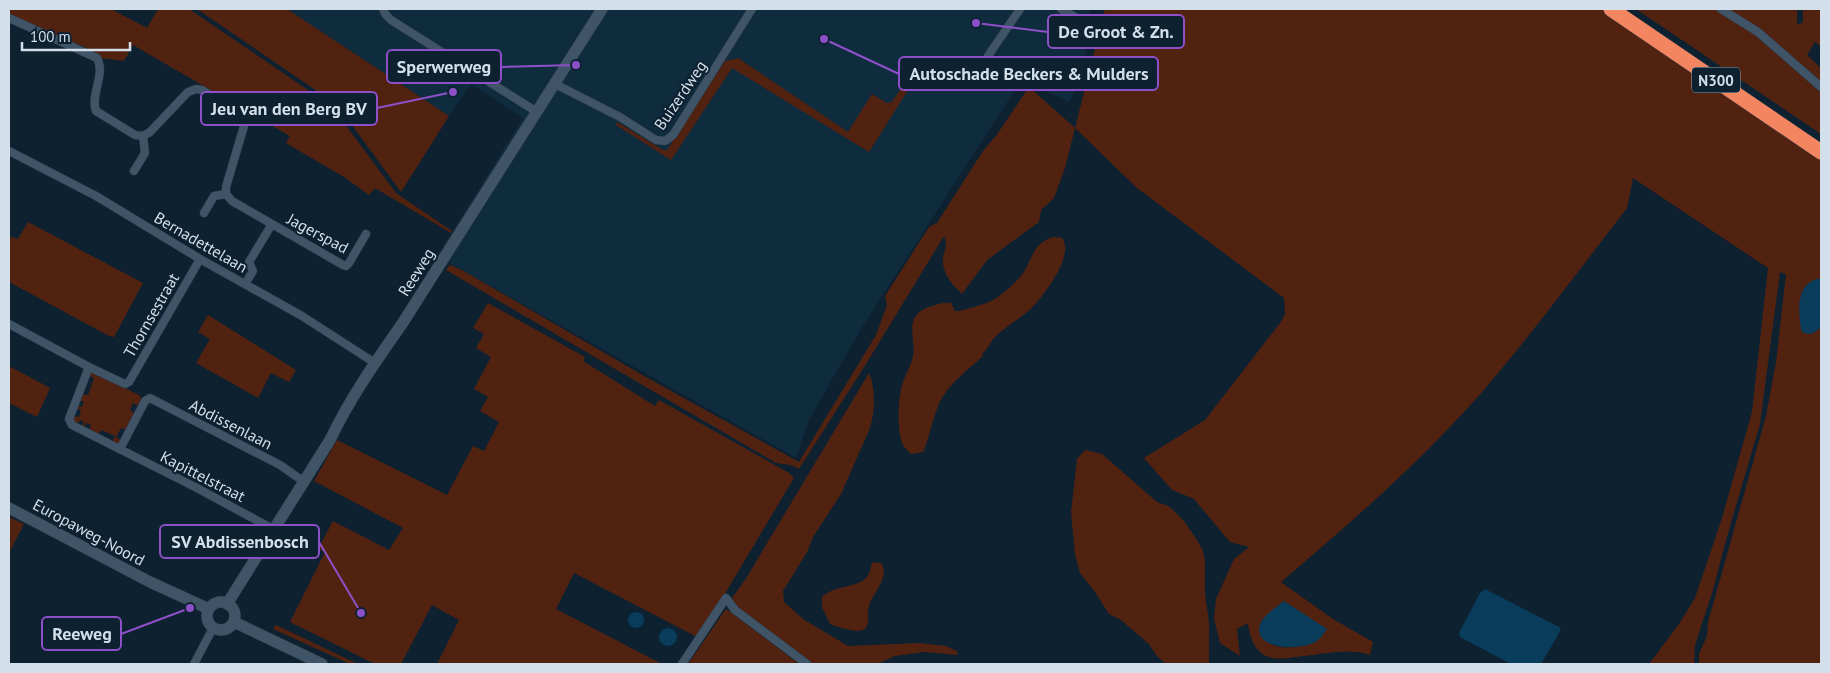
<svg xmlns="http://www.w3.org/2000/svg" width="1830" height="673" viewBox="0 0 1830 673" font-family="'PT Sans',sans-serif">
<style>
.built{fill:#0f2b3e}
.green{fill:#522211;fill-rule:evenodd}
.water{fill:#0a3c5c}
.lines{fill:none;stroke-linecap:round;stroke-linejoin:round}
.street-casing{stroke:#2e3946;stroke-width:9}
.secondary-casing{stroke:#2e3946;stroke-width:12}
.highway-casing{stroke:#2e3946;stroke-width:16}
.street{stroke:#3f5567;stroke-width:8}
.secondary{stroke:#3f5567;stroke-width:11}
.highway{stroke:#f38660;stroke-width:15}
.labels{text-anchor:middle;dominant-baseline:central;stroke-width:4;stroke-linejoin:round;paint-order:stroke}
.shield{fill:#0d2131;stroke:#98a6b2;stroke-width:1}
.shield-label{font-size:15px;font-weight:bold;fill:#d3dfea}
.street-label{font-size:16px;fill:#d3dfea;stroke:#0d2131}
.leader{fill:none;stroke:#8d50c8;stroke-width:2}
.callout-dot{fill:#8d50c8;stroke:#0d2131;stroke-width:2}
.callout{fill:#0d2131;stroke:#8d50c8;stroke-width:2}
.callout-label{font-size:18px;text-anchor:middle;font-weight:bold;fill:#d3dfea}
</style>
<rect width="100%" height="100%" fill="#0d2131"/>
<path class="built" d="M287 9H1090L1087 24 1084 72 1069 102 1022 79 861 329 809 420 796 458 437 256 523 118 471 84 449 116Z"/>
<path class="green" d="M9 9H111L147 28 158 9H189L330 105 339 116 396 193 452 231 451 233 375 188 369 195 344 177 286 143 290 136 133 45 124 61 100 58 89 49 9 14Z
M197 9H287L449 116 401 192 341 110 333 102Z
M1105 9H1603L1821 156V278H1820L1812 334 1821 327V664H1699V654L1707 636 1708 622 1766 416 1776 362 1786 274 1780 272 1760 424 1726 540 1713 590 1695 645 1694 664H1649L1679 624 1695 598 1722 518 1752 412 1768 268 1633 178 1627 208C1583 265 1540 323 1494 378 1430 454 1356 518 1281 582L1333 619 1373 642 1370 655C1346 647 1320 655 1296 657 1287 658 1278 660 1269 657 1255 653 1249 636 1248 623L1237 629 1240 656 1220 643 1214 619 1216 599 1234 559 1249 547 1230 542 1194 499 1172 490 1144 458 1205 420 1280 323 1285 314 1284 298 1137 188 1075 128 1065 168 1054 198 1041 210 1039 222 987 260 962 294C953 285 944 276 943 263 941 252 950 249 944 236L866 364 799 469 791 465 776 463 446 270 450 265 462 270 644 376 799 462 876 335 887 305 885 296 929 227 937 223 983 151 996 136 1029 87 1075 128ZM1284 601 1316 642C1298 647 1273 654 1261 634L1264 618Z
M1636 9H1797V24L1803 23V9H1821V46L1815 42 1807 55 1821 68V134Z
M738 58 848 132 872 94 887 103 892 102 909 76 913 82 869 152 732 68 671 160 616 125 617 122 663 150H667L725 61Z
M28 222 143 283 114 337 109 336 9 282V236L18 239Z
M1053 237 1062 238C1076 255 1040 302 1026 313 1017 320 1003 329 996 336 990 342 988 349 982 354L983 356C968 370 947 385 939 404 932 420 930 436 923 452L911 454C908 451 905 448 903 445 897 433 898 402 901 389 903 379 909 370 912 360 919 340 899 316 932 306 939 304 944 302 951 303L955 311H959C969 308 979 306 989 302 1000 297 1012 286 1020 277 1033 263 1030 244 1053 237Z
M488 303 585 357 583 361 655 406 659 400 789 473 794 478 717 607 697 637 574 573 556 609 662 664H437L459 620 432 605 401 664H375L290 622 325 552 318 549 333 521 389 550 403 528 314 481 337 440 447 495 473 446 484 451 499 422 480 411 488 397 474 389 491 357 476 348 484 334 473 328Z
M208 315 296 370 289 382 271 373 258 398 196 363 210 339 198 332Z
M9 366 50 388 37 417 9 403Z
M90 372H93L139 395 142 399 139 406 133 403 130 410 135 414 127 430 121 428 116 437 122 441 118 444 112 442 115 436 101 430 98 435 89 430 91 425 86 423 84 428 82 426 84 422 80 420 77 424 72 419 74 416 79 417 81 410 76 408 78 406 82 407 84 402 79 400 81 394 88 395 94 378 88 375Z
M869 373C876 390 875 411 870 428L841 494 813 537 807 552 783 591 784 602 803 619 848 646 919 643 946 646 957 651 958 655 924 652 895 656 877 664H813L737 609 732 598 745 580Z
M1085 450 1102 454 1157 502 1168 506 1172 509 1184 521 1197 540 1203 551 1205 562V593L1209 623V664H1166L1156 655 1149 644 1121 620 1109 614 1095 592 1080 573 1075 555 1071 512 1077 459Z
M9 517 24 524 9 553Z
M872 562 881 563C891 576 872 594 869 606 866 613 871 623 865 629 859 634 837 627 830 624L822 607V597C832 586 859 587 866 578 870 574 871 567 872 562Z
M726 609 729 611 799 664H688Z
M276 625 358 664H350L273 629Z"/>
<path class="water" d="M1821 278V327C1814 333 1810 336 1802 332L1801 329C1798 308 1796 282 1821 278Z
M1485 589 1559 627 1561 630 1559 633 1541 664H1511L1460 637 1459 633 1480 593Z
M1284 601 1327 629C1324 633 1321 638 1317 641 1304 651 1248 651 1261 622 1266 613 1277 607 1284 601Z
M628 620a8 8 0 1 1 16 0a8 8 0 1 1-16 0Z
M659 637a9 9 0 1 1 18 0a9 9 0 1 1-18 0Z"/>
<g class="lines">
<defs>
<path id="street" d="M383 9 386 15 391 20 537 112
M1061 9 1087 24
M1721 9 1758 32 1821 87
M9 18 97 58C106 74 90 94 96 111L135 135 143 136 150 132 188 92 196 89 202 90 242 115 244 126 226 187V194L232 201 343 265 346 266 349 263 366 234
M988 56 1020 9
M555 84 620 117 656 140 665 141 673 135 752 9
M9 151 96 196 200 259 302 316 375 363
M134 171 145 153 143 136
M204 213 214 196 226 194
M245 284 253 271 249 262 272 224
M9 324 89 367 125 384 129 382 200 259
M89 367 69 419 72 425 195 487 273 529
M120 449 145 401 150 398 280 465 303 481
M194 664 213 628
M682 664 726 598 735 610 807 664"/>
<path id="secondary" d="M9 508 150 582 209 609
M207 616a14 14 0 1 1 28 0a14 14 0 1 1-28 0Z
M227 604 330 440C350 398 376 361 402 324L602 9
M234 622 322 664"/>
<path id="highway" d="M1611 9 1821 152"/>
</defs>
<use href="#street" class="street-casing"/>
<use href="#secondary" class="secondary-casing"/>
<use href="#highway" class="highway-casing"/>
<use href="#street" class="street"/>
<use href="#secondary" class="secondary"/>
<use href="#highway" class="highway"/>
</g>
<g class="labels">
<rect class="shield" x="1692" y="67.5" width="48" height="25" rx="4"/>
<g class="shield-label">
<text x="1716" y="80">N300</text>
</g>
<g class="street-label">
<text transform="translate(680 95) rotate(-56)">Buizerdweg</text>
<text transform="translate(318 233) rotate(28)">Jagerspad</text>
<text transform="translate(201 242) rotate(30)">Bernadettelaan</text>
<text transform="translate(416 272) rotate(-58)">Reeweg</text>
<text transform="translate(151 315) rotate(-60)">Thornsestraat</text>
<text transform="translate(231 424) rotate(27)">Abdissenlaan</text>
<text transform="translate(203 476) rotate(27)">Kapittelstraat</text>
<text transform="translate(89 532) rotate(28)">Europaweg-Noord</text>
</g>
</g>
<path class="leader" d="M976 23L1048 32M576 65L501 67M824 39L899 74M453 92L377 108M361 613L319 542M190 608L121 634"/>
<g class="callout-dot">
<circle cx="976" cy="23" r="5"/>
<circle cx="576" cy="65" r="5"/>
<circle cx="824" cy="39" r="5"/>
<circle cx="453" cy="92" r="5"/>
<circle cx="361" cy="613" r="5"/>
<circle cx="190" cy="608" r="5"/>
</g>
<g class="callout">
<rect x="1048" y="15" width="136" height="33" rx="5"/>
<rect x="387" y="50" width="114" height="33" rx="5"/>
<rect x="899" y="57" width="259" height="33" rx="5"/>
<rect x="201" y="92" width="176" height="33" rx="5"/>
<rect x="160" y="525" width="159" height="33" rx="5"/>
<rect x="42" y="617" width="79" height="33" rx="5"/>
</g>
<g class="callout-label">
<text x="1116" y="38">De Groot &amp; Zn.</text>
<text x="444" y="73">Sperwerweg</text>
<text x="1029" y="80">Autoschade Beckers &amp; Mulders</text>
<text x="289" y="115">Jeu van den Berg BV</text>
<text x="240" y="548">SV Abdissenbosch</text>
<text x="82" y="640">Reeweg</text>
</g>
<rect width="1830" height="673" fill="none" stroke="#d3dfea" stroke-width="20"/>
<path d="M22 42v8h108v-8" fill="none" stroke="#d3dfea" stroke-width="2.5"/>
<text x="30" y="42" font-size="15" fill="#d3dfea" stroke="#0d2131" stroke-width="4" paint-order="stroke">100 m</text>
</svg>
